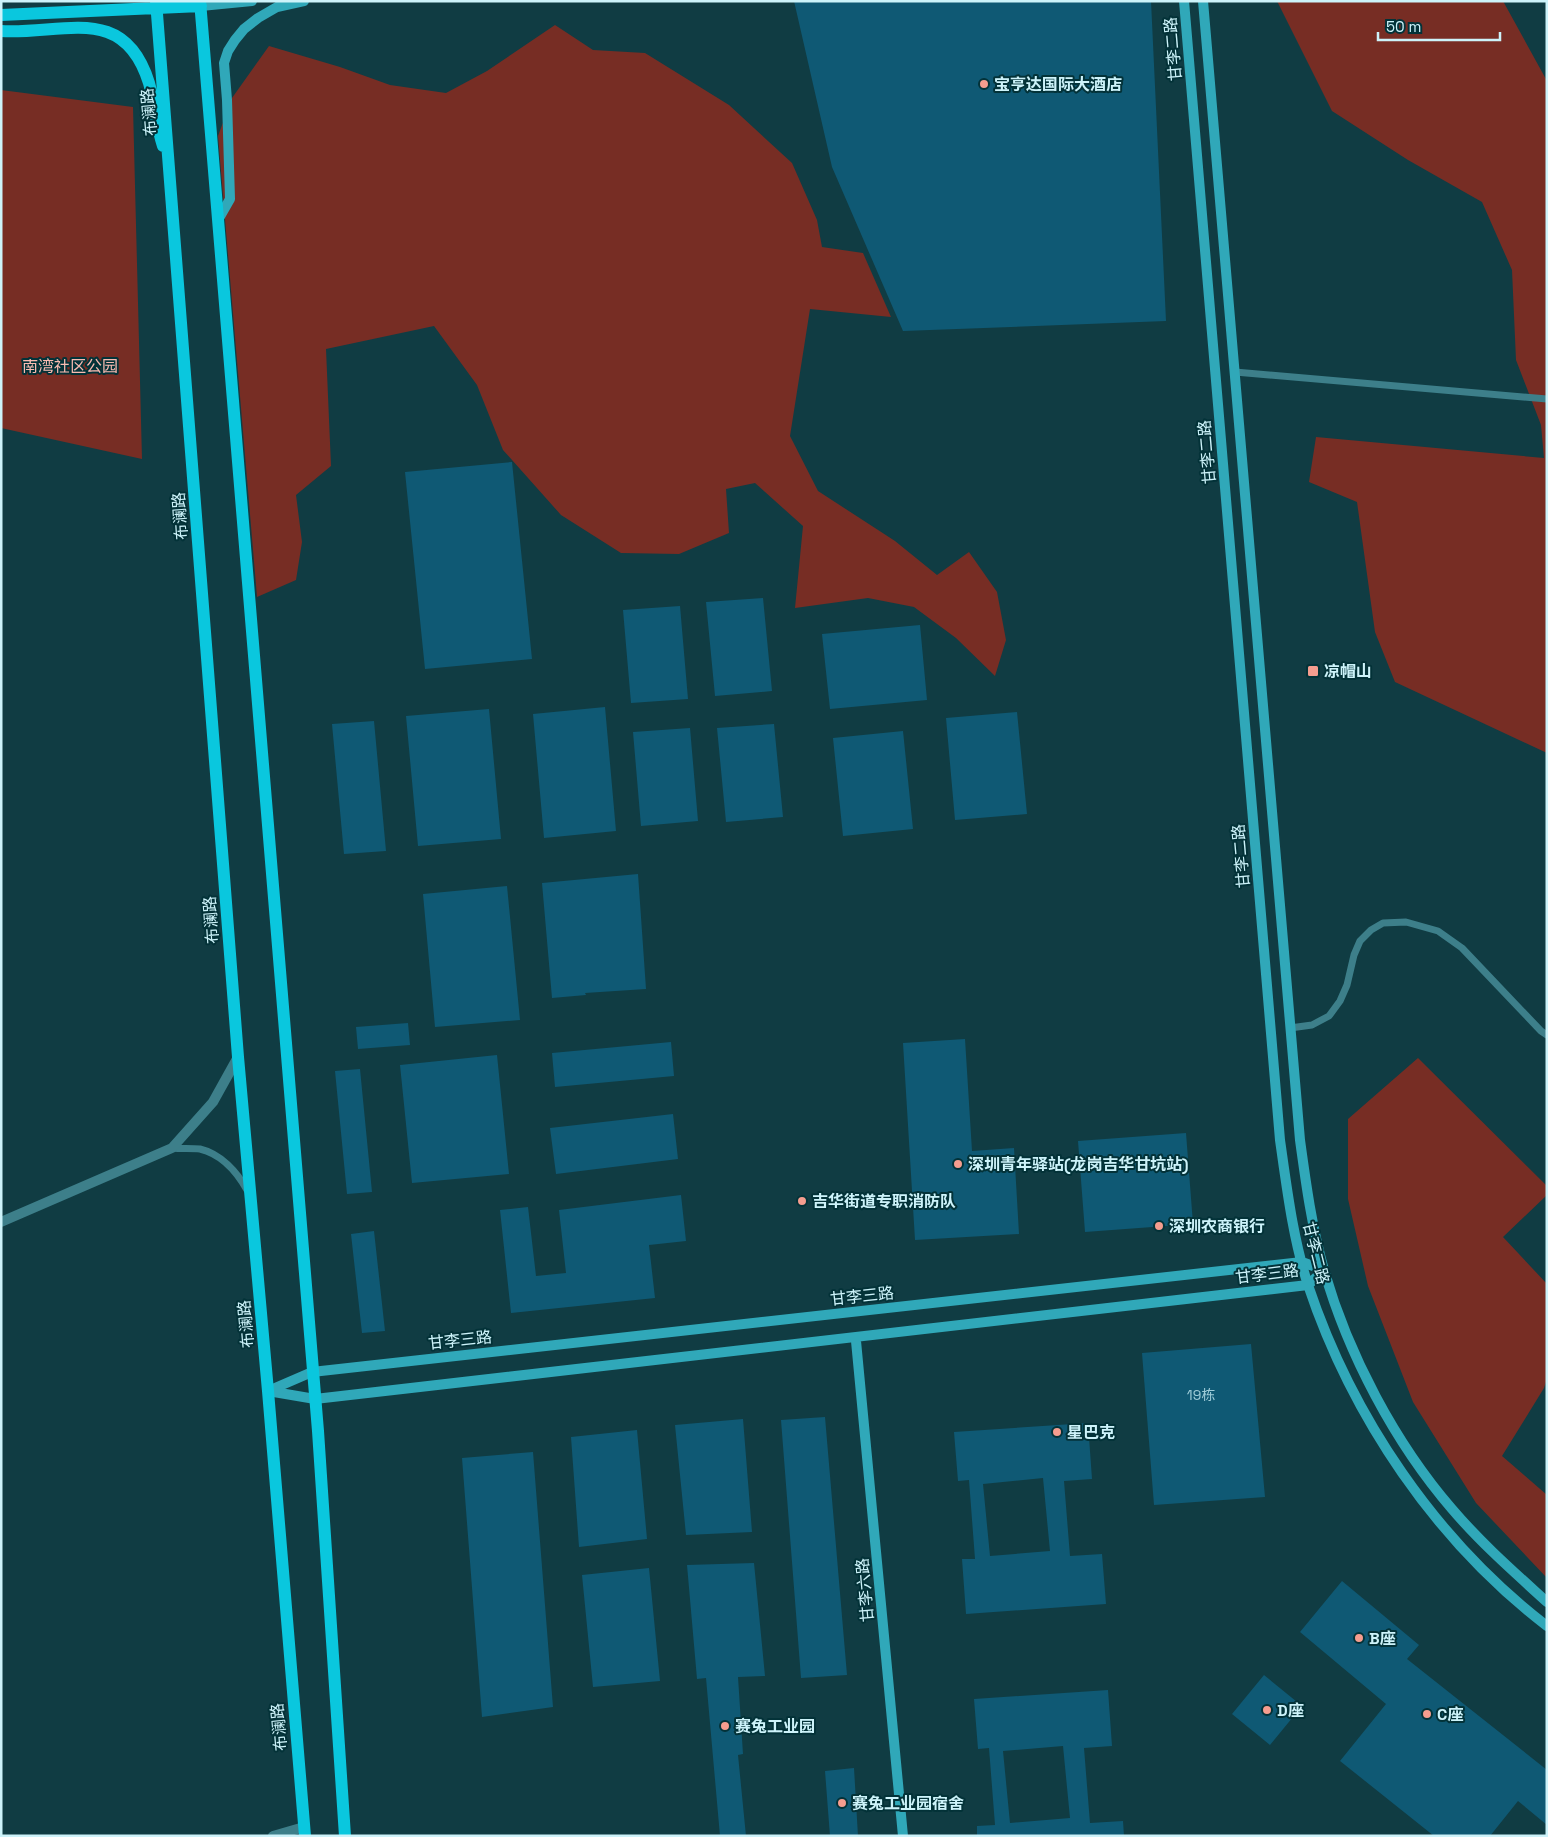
<svg xmlns="http://www.w3.org/2000/svg" width="1548" height="1837" viewBox="0 0 1548 1837" font-family="'Space Grotesk','Noto Sans SC',sans-serif">
<style>
.green{fill:#772d24}
.building{fill:#0f5974;fill-rule:evenodd}
.lines{fill:none;stroke-linecap:round;stroke-linejoin:round}
.lane{stroke:#3d7f8a;stroke-width:7}
.street{stroke:#3d7f8a;stroke-width:10}
.secondary{stroke:#30a8b9;stroke-width:10}
.primary{stroke:#0ac7de;stroke-width:12}
.poi-dot{fill:#f59d8f;stroke:#033238;stroke-width:2}
.labels{text-anchor:middle;dominant-baseline:central;stroke-width:4;stroke-linejoin:round;paint-order:stroke}
.number-label{font-size:14px;fill:#9eccd8}
.street-label{font-size:16px;fill:#cdf3fa;stroke:#033238}
.poi-label{font-size:16px;font-weight:bold;fill:#cdf3fa;stroke:#033238;text-anchor:start}
.park-label{font-size:16px;fill:#f9bbb1;stroke:#033238}
</style>
<rect width="100%" height="100%" fill="#103c43"/>
<path class="green" d="M1277 1H1503L1547 81V753L1395 682 1375 632 1357 502 1309 482 1316 437 1544 458 1541 425 1516 360 1512 270 1482 202 1408 160 1332 111Z
M555 25 593 50 645 53 729 105 792 163 817 220 822 247 863 253 891 317 810 309 790 436 818 491 895 541 937 575 969 552 997 592 1006 640 995 676 956 638 914 607 868 598 795 608 803 526 755 483 726 489 729 533 679 554 621 553 561 515 503 450 477 385 434 326 326 349 331 466 296 495 302 542 296 580 257 597 218 136 232 98 269 46 340 67 390 85 446 93 487 71Z
M1 90 133 107 142 459 1 428Z
M1418 1058 1547 1186V1195L1503 1237 1547 1284V1379L1544 1388 1502 1456 1547 1495V1578L1476 1503 1413 1402 1368 1286 1348 1199V1119Z"/>
<path class="building" d="M794 1H1151L1166 321 903 331 832 167Z
M512 462 532 659 425 669 405 472Z
M763 598 772 691 715 696 706 602Z
M680 606 688 699 631 703 623 610Z
M920 625 927 700 830 709 822 634Z
M605 707 616 831 544 838 533 714Z
M489 709 501 839 418 846 406 716Z
M1017 712 1027 814 955 820 946 718Z
M374 721 386 851 344 854 332 724Z
M774 724 783 817 726 822 717 728Z
M690 728 698 821 641 826 633 732Z
M903 731 913 829 843 836 833 738Z
M638 874 646 989 585 993 586 995 552 998 542 883Z
M507 886 520 1020 435 1027 423 894Z
M408 1023 410 1045 358 1049 356 1027Z
M965 1039 972 1151 1014 1148 1019 1234 915 1240 903 1043Z
M671 1042 674 1076 555 1087 552 1053Z
M497 1055 509 1174 412 1183 400 1065Z
M360 1069 372 1192 347 1194 335 1071Z
M673 1114 678 1159 556 1174 550 1128Z
M1186 1133 1193 1224 1085 1232 1078 1141Z
M681 1195 686 1241 649 1245 655 1298 511 1313 500 1210 528 1207 536 1276 566 1273 559 1210Z
M374 1231 385 1331 362 1333 351 1234Z
M1251 1344 1265 1497 1154 1505 1142 1353Z
M825 1417 847 1675 801 1678 781 1420Z
M743 1419 752 1532 686 1535 675 1425Z
M1088 1423 1092 1479 1064 1481 1070 1556 1102 1554 1106 1604 966 1614 962 1559H975L969 1480 958 1481 954 1432ZM1043 1478 1050 1551 990 1556 983 1484Z
M637 1430 647 1539 579 1547 571 1437Z
M533 1452 553 1707 482 1717 462 1458Z
M754 1563 765 1676 738 1677 743 1754 738 1755 746 1836H720L706 1678 697 1679 687 1565Z
M649 1568 660 1681 593 1687 582 1575Z
M1342 1581 1419 1645 1407 1659 1547 1770V1825L1518 1801 1490 1836H1434L1340 1761 1386 1704 1300 1632Z
M1264 1675 1302 1706 1270 1745 1232 1714Z
M1108 1690 1112 1746 1084 1748 1090 1823 1123 1821 1124 1836H977V1826L995 1825 989 1748 978 1749 974 1699ZM1063 1746 1070 1818 1010 1823 1003 1751Z
M854 1768 858 1836H830L825 1771Z"/>
<g class="lines">
<path class="lane" d="M1235 372 1547 399
M1290 1028 1312 1025 1329 1016 1340 1001 1347 985 1354 955 1360 941 1371 930 1383 923 1406 922 1438 931 1462 948 1541 1031 1547 1035
M172 1148C181 1149 191 1148 200 1149 221 1154 237 1172 247 1190"/>
<path class="street" d="M1 1222 172 1148 213 1102 238 1057
M273 1836 304 1827"/>
<path class="secondary" d="M1184 1 1280 1140C1287 1189 1293 1239 1308 1285 1352 1417 1436 1541 1547 1626
M1203 1 1300 1140C1306 1184 1312 1228 1324 1270 1348 1354 1395 1443 1452 1509 1481 1543 1514 1572 1547 1602
M201 6 252 1
M218 220 230 199 227 100 224 63 228 51 235 40 244 29 258 18 277 7 304 1
M1302 1262 1324 1270 1308 1285 315 1399 268 1391 312 1372Z
M856 1341 903 1836"/>
<path class="primary" d="M156 1 238 1057 268 1391 305 1836
M200 1 318 1431 345 1836
M1 15 201 6
M1 31C62 35 124 2 149 83 155 104 156 125 163 146"/>
</g>
<g class="poi-dot">
<circle cx="984" cy="84" r="5"/>
<rect x="1307" y="665" width="12" height="12" rx="2.5"/>
<circle cx="958" cy="1164" r="5"/>
<circle cx="802" cy="1201" r="5"/>
<circle cx="1159" cy="1226" r="5"/>
<circle cx="1057" cy="1432" r="5"/>
<circle cx="1359" cy="1638" r="5"/>
<circle cx="1267" cy="1710" r="5"/>
<circle cx="1427" cy="1714" r="5"/>
<circle cx="725" cy="1726" r="5"/>
<circle cx="842" cy="1803" r="5"/>
</g>
<g class="labels">
<g class="number-label">
<text x="1201" y="1395">19栋</text>
</g>
<g class="street-label">
<text transform="translate(1173 49) rotate(-95)">甘李二路</text>
<text transform="translate(149 112) rotate(-95)">布澜路</text>
<text transform="translate(1207 452) rotate(-95)">甘李二路</text>
<text transform="translate(180 516) rotate(-94)">布澜路</text>
<text transform="translate(1241 856) rotate(-95)">甘李二路</text>
<text transform="translate(211 920) rotate(-94)">布澜路</text>
<text transform="translate(1316 1253) rotate(76)">甘李二路</text>
<text transform="translate(1267 1274) rotate(-7)">甘李三路</text>
<text transform="translate(862 1296) rotate(-6)">甘李三路</text>
<text transform="translate(246 1324) rotate(-95)">布澜路</text>
<text transform="translate(460 1340) rotate(-6)">甘李三路</text>
<text transform="translate(865 1590) rotate(-95)">甘李六路</text>
<text transform="translate(279 1727) rotate(-95)">布澜路</text>
</g>
<g class="poi-label">
<text x="994" y="84">宝亨达国际大酒店</text>
<text x="1324" y="671">凉帽山</text>
<text x="968" y="1164">深圳青年驿站(龙岗吉华甘坑站)</text>
<text x="812" y="1201">吉华街道专职消防队</text>
<text x="1169" y="1226">深圳农商银行</text>
<text x="1067" y="1432">星巴克</text>
<text x="1369" y="1638">B座</text>
<text x="1277" y="1710">D座</text>
<text x="1437" y="1714">C座</text>
<text x="735" y="1726">赛兔工业园</text>
<text x="852" y="1803">赛兔工业园宿舍</text>
</g>
<g class="park-label">
<text x="70" y="366">南湾社区公园</text>
</g>
</g>
<rect width="1548" height="1837" fill="none" stroke="#cdf3fa" stroke-width="5"/>
<path d="M1378 32v8h122v-8" fill="none" stroke="#cdf3fa" stroke-width="2.5"/>
<text x="1386" y="32" font-size="15" fill="#cdf3fa" stroke="#033238" stroke-width="4" paint-order="stroke">50 m</text>
</svg>
